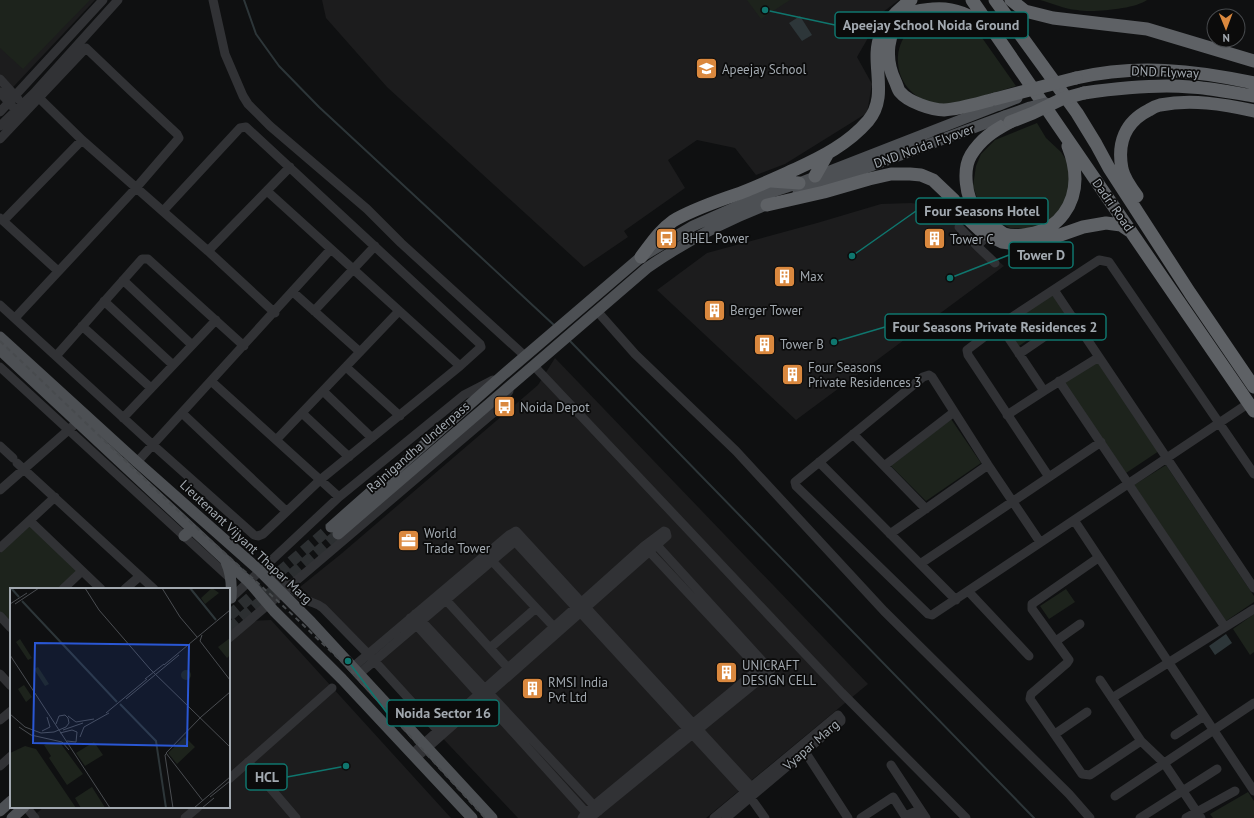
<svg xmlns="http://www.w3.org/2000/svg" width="1254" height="818" viewBox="0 0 1254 818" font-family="'PT Sans',sans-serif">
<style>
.built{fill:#1c1c1d}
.green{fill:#1d231c}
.water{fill:#2d3639}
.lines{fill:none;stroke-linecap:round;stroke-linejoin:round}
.stream{stroke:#2d3639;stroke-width:2}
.major-tunnel{stroke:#2c2f31;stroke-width:11;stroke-dasharray:11 5.5;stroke-linecap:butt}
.minor{stroke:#313235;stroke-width:9}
.major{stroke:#4d5054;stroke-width:11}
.highway{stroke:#5e6165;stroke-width:13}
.rail{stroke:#484b4e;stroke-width:2;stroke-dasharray:5 4;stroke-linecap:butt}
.major-bridge{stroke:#4d5054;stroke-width:11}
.highway-bridge{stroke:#5e6165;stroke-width:13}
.labels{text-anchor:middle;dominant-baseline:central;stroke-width:3.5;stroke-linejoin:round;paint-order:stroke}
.poi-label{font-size:13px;fill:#a2a9b0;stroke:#0b0b0b;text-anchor:start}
.street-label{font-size:13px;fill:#a2a9b0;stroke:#0b0b0b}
.inset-river{fill:none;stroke:#2d3639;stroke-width:2}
.inset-road{fill:none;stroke:#4a4d51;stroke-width:1}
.view{fill:#2a57d4;fill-opacity:0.15;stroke:#2a57d4;stroke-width:2}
.inset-edge{fill:none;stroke:#a2a9b0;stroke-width:2}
.leader{fill:none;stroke:#0f766e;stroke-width:1.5}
.callout-dot{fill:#0f766e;stroke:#0b0b0b;stroke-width:1.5}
.callout{fill:#0b0b0b;stroke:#0f766e;stroke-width:1.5}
.callout-label{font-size:14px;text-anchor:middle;font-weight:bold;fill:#a2a9b0}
</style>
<rect width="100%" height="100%" fill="#0f1011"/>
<path class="built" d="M0 0H95L0 101Z
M322 0H899L883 12 857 57 872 84 867 113 785 164 756 175 735 148 697 140 668 160 685 188 624 231 628 237 584 267 387 87 326 18Z
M911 203 936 206 950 214 971 237 1004 266 796 420 657 290 707 253 817 223 881 204Z
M555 358 868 684 706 818H518L300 587 341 554 538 385Z
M271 620 451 818H31L44 807H229V641L251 621Z"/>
<path class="green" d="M0 0H90L23 69 0 48Z
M747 0H790L761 19Z
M1040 0H1147C1135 9 1092 13 1077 10 1064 9 1052 3 1040 0Z
M937 15 956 16 973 25 1016 86C999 91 952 107 936 104 884 93 886 25 937 15Z
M1037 123 1046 138 1061 152 1068 163 1071 176 1066 202 1049 221 1030 229 1010 228 992 219 979 204 973 186 976 166 981 154 995 140Z
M1052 294 1066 314 1019 346 1005 326Z
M1096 359 1159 451 1126 473 1063 381Z
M951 419 981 463 926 501 891 466Z
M1166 465 1254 596V602L1226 621 1134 485Z
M31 525 78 571 59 589H11V624L0 612V553Z
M1066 589 1075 602 1049 619 1040 606Z
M1254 614V652L1250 655 1233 629Z
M1248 792 1254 801V818H1213L1210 814Z"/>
<path class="water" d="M800 16 812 35 802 41 789 23Z
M1226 634 1232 643 1215 655 1209 646Z"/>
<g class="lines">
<path class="stream" d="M244 0 256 34 279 66 319 107 555 326
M569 340 1034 818"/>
<path class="major-tunnel" d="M229 616 331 527
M229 629 338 534"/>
<path class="minor" d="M213 0 225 54 243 96 248 104 270 126 367 209 401 243 525 356
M0 79 18 99
M0 92 12 106
M34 93 82 140 208 251 275 313
M0 112 103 0
M0 126 34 93 118 0
M0 139 86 48 130 90 177 134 179 138 136 188 15 318
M267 191 460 366
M0 218 58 271
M3 221 82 140
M959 227 977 246 988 235
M977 246 995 263
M208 251 290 167
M123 280 192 345
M1054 290 1254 588
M293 292 360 352
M104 301 173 365
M0 305 153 445 254 535 258 536 263 534 320 480 460 366 481 347 480 344 246 127 240 128 163 211
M314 311 375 246
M597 311 635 354 736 451 884 611 1069 794 1090 818
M1000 325 1044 391 1099 357
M82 326 151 388
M1019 354 1073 317
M56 356 142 259H148L244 346
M534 366 842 693 966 818
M0 367 231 579
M346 367 400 416
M211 381 339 497
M1059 381 1225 627
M323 391 372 438
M182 413 286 511
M302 413 349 457
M1007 415 1044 391
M123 418 216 320
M853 434 926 509
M276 440 399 311
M0 446 13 458
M137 462 331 249
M819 462 956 600
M17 463 154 589
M884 466 954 412
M1049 477 968 355 967 350 1000 325 1099 260 1109 262 1254 474
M0 490 73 426
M1074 520 1254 791
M30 521 101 589
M890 534 988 465
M509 535 750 797 765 818
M1040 542 988 465 932 377 929 375 923 377 795 482 796 486 928 614 932 615 1249 403
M0 548 55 497
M646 548 763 673
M1098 558 1032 604V609L1069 660 1067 663 1031 694 1030 699 1082 774 1090 775 1141 741 1164 763 1201 818
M492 561 554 627
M267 564C280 576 292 591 307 600 313 604 316 602 323 608L368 654 441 734
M920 564 1101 442
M63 589 82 571
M125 589 140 576
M968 591 1029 656
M229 600 339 497 464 395 493 380
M446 600 508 668
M415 614 599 811
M0 616 11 628
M410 618 591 818
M229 638 493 413 509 391
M1056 641 1080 624
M490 648 536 608
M353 667 509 535 516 531 756 792
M0 674 11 686
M359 674 519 538
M1100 680 1141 741
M1112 698 1254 609
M0 720 11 711
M1055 734 1087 712
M1175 735 1204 716
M802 747 848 818
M412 754 644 546 664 531 666 532 667 536 416 758
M248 762 296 818
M891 765 926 818
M0 766 11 756
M229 779 332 688
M1115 796 1254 703
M26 807 35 818
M185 818 198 807
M582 818 586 812 765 664
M590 818 770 671 765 664 653 541
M714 818 838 715 841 719V721L726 818
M861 818 893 797 905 816 914 812 918 818
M1140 818 1217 769
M1186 818 1235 791"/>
<path class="major" d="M798 193 1005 116
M0 337 137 462 260 571 311 622 492 818
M0 350 249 582 274 611 342 679 472 818
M331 527 503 375 641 257 693 226 763 195 799 183 999 105
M338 534 647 268C687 240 728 219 774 202
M184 536 192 529
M226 562C231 573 232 585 231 598
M0 811 11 801
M12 818 24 807"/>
<path class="highway" d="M972 0 1254 411
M995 0 1077 113 1096 144 1109 168 1190 293 1254 387
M1011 0 1025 11 1053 18 1147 29 1254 61
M988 29C973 15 953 7 933 9 924 10 914 10 906 15 885 31 885 60 895 81 897 85 898 90 900 92 908 102 932 110 944 110 961 109 979 103 995 99
M1076 78C1136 64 1194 70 1254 83
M1084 93C1119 88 1155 84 1190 87 1212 88 1233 93 1254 96
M1010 122C993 131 981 139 971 155 962 170 966 197 976 211 980 217 988 223 994 227 997 229 1001 232 1004 234 1014 237 1024 235 1034 233 1059 228 1075 204 1075 179 1075 169 1072 156 1068 146
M815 176 828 153
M771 181 799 183
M1137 196C1131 188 1124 178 1122 169 1117 143 1125 122 1149 110 1152 108 1156 106 1160 105 1191 99 1223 104 1254 111
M767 205 824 192 869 179 891 174H910L921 175 933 180 954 200 964 215 982 232 1002 242 1017 244 1033 243 1046 240 1083 227 1106 223 1121 225 1130 231
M641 257C651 244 660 230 673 221 695 208 719 201 743 192 761 185 778 177 796 169 822 157 848 144 868 121 890 95 869 62 881 34 887 20 899 9 911 0"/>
<path class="rail" d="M0 341 175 508 281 604 344 664 485 818"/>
<path class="major-bridge" d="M999 105 1017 98
M1005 116 1030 107 1046 103"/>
<path class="highway-bridge" d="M995 99 1076 78
M1010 122 1033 113 1062 99 1084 93"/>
</g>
<defs>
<symbol id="school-square" viewBox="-11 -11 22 22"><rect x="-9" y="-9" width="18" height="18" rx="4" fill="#da883e" stroke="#0b0b0b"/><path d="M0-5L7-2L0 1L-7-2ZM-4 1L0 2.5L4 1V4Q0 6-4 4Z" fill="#fff"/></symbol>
<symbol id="bus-square" viewBox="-11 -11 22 22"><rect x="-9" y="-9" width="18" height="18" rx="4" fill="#da883e" stroke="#0b0b0b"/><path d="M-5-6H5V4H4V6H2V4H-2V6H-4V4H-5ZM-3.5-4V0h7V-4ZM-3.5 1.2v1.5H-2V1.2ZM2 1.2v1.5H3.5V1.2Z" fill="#fff"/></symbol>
<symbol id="building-square" viewBox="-11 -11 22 22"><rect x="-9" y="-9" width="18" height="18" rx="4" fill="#da883e" stroke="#0b0b0b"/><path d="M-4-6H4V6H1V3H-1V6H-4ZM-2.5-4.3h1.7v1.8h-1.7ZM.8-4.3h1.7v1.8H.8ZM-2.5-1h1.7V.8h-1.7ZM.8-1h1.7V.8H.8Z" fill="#fff"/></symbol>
<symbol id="office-square" viewBox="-11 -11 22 22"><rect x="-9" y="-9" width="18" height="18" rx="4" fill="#da883e" stroke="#0b0b0b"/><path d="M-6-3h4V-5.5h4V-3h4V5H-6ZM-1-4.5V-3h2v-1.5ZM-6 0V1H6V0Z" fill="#fff"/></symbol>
</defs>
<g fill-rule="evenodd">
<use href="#school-square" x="694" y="56" width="25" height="25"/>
<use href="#bus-square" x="654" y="226" width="25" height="25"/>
<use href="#building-square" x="922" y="226" width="25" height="25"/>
<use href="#building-square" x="772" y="264" width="25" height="25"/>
<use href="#building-square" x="702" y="298" width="25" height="25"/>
<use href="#building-square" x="752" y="332" width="25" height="25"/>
<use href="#building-square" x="780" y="362" width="25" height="25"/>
<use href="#bus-square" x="492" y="394" width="25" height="25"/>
<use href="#office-square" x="396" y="528" width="25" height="25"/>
<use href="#building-square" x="714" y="660" width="25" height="25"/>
<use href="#building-square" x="520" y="676" width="25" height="25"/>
</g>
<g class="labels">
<g class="poi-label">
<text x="722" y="69">Apeejay School</text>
<text x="682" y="238">BHEL Power</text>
<text x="950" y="239">Tower C</text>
<text x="800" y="276">Max</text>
<text x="730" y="310">Berger Tower</text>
<text x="780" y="344">Tower B</text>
<text x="808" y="367">Four Seasons<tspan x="808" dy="15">Private Residences 3</tspan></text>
<text x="520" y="407">Noida Depot</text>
<text x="424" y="533">World<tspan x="424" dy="15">Trade Tower</tspan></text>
<text x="742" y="665">UNICRAFT<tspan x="742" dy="15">DESIGN CELL</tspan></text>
<text x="548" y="682">RMSI India<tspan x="548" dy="15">Pvt Ltd</tspan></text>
</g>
<g class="street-label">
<text transform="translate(1165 72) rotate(2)">DND Flyway</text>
<text transform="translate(924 146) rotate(-20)">DND Noida Flyover</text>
<text transform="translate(1113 205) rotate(55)">Dadri Road</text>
<text transform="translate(418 447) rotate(-41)">Rajnigandha Underpass</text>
<text transform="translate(246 542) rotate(43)">Lieutenant Vijyant Thapar Marg</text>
<text transform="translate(811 745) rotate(-41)">Vyapar Marg</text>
</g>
</g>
<g transform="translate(10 588)">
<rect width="220" height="220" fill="#0f1011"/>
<path d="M202 0 209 5 195 16 191 10ZM220 50V67L217 70 208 59ZM10 51 22 70 18 72 6 54ZM28 79 39 96 35 98 24 81ZM171 87a5 5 0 1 1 10 0a5 5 0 1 1-10 0ZM14 97 22 109 16 114 8 101ZM175 149 185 159 167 176 158 165ZM41 154 51 156 73 186 57 197 39 170 41 168 34 157ZM84 154 93 167 75 178 66 165ZM15 158 26 161 66 220H0V165ZM82 199 94 218 95 220H71L65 210Z" fill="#1d231c"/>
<path class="inset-river" d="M1 0 9 9M180 0 206 32M12 13 107 114M110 116 146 153 156 220"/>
<path class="inset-road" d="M75 0 89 22 140 81 220 159M152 0 170 29 187 49M0 16 17 5M5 16 29 0M192 47 190 53 220 92M0 67 100 220M154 77 220 22M135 91 154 76M116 111 169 67M96 125 137 91M0 126 15 139 31 145 44 144 56 139 59 135 58 130 55 127 49 128 46 136M58 128 66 134 84 131M9 139 21 147 52 154 59 162M53 142 73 135M32 143 40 139 37 129M50 145 62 142 67 144 66 154 57 153M70 149 74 139 99 125M157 165 155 167 163 220M200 209 220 193M193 213 156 165 191 129 220 104M184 220 220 189M192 220 204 210"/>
<path class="view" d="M25 55 179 57 177 158 23 155Z"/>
<rect width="220" height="220" class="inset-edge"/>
</g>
<path class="leader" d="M765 10L835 25M852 256L916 211M950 278L1009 255M834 342L885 327M348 661L387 713M346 766L287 777"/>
<g class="callout-dot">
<circle cx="765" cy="10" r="4"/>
<circle cx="852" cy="256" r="4"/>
<circle cx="950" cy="278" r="4"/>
<circle cx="834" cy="342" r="4"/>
<circle cx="348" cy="661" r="4"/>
<circle cx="346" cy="766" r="4"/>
</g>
<g class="callout">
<rect x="835" y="12" width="193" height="26" rx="4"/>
<rect x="916" y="198" width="132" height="26" rx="4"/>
<rect x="1009" y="242" width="64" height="26" rx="4"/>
<rect x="885" y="314" width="221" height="26" rx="4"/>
<rect x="387" y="700" width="112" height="26" rx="4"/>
<rect x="246" y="764" width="41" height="26" rx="4"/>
</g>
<g class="callout-label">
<text x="931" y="30">Apeejay School Noida Ground</text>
<text x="982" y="216">Four Seasons Hotel</text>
<text x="1041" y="260">Tower D</text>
<text x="995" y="332">Four Seasons Private Residences 2</text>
<text x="443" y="718">Noida Sector 16</text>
<text x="267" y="782">HCL</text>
</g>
<g transform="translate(1226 28) rotate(179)"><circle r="19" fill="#0b0b0b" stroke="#474a4d"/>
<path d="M0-3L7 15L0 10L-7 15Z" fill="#da883e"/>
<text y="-6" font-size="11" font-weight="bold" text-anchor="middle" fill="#a2a9b0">N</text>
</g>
</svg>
